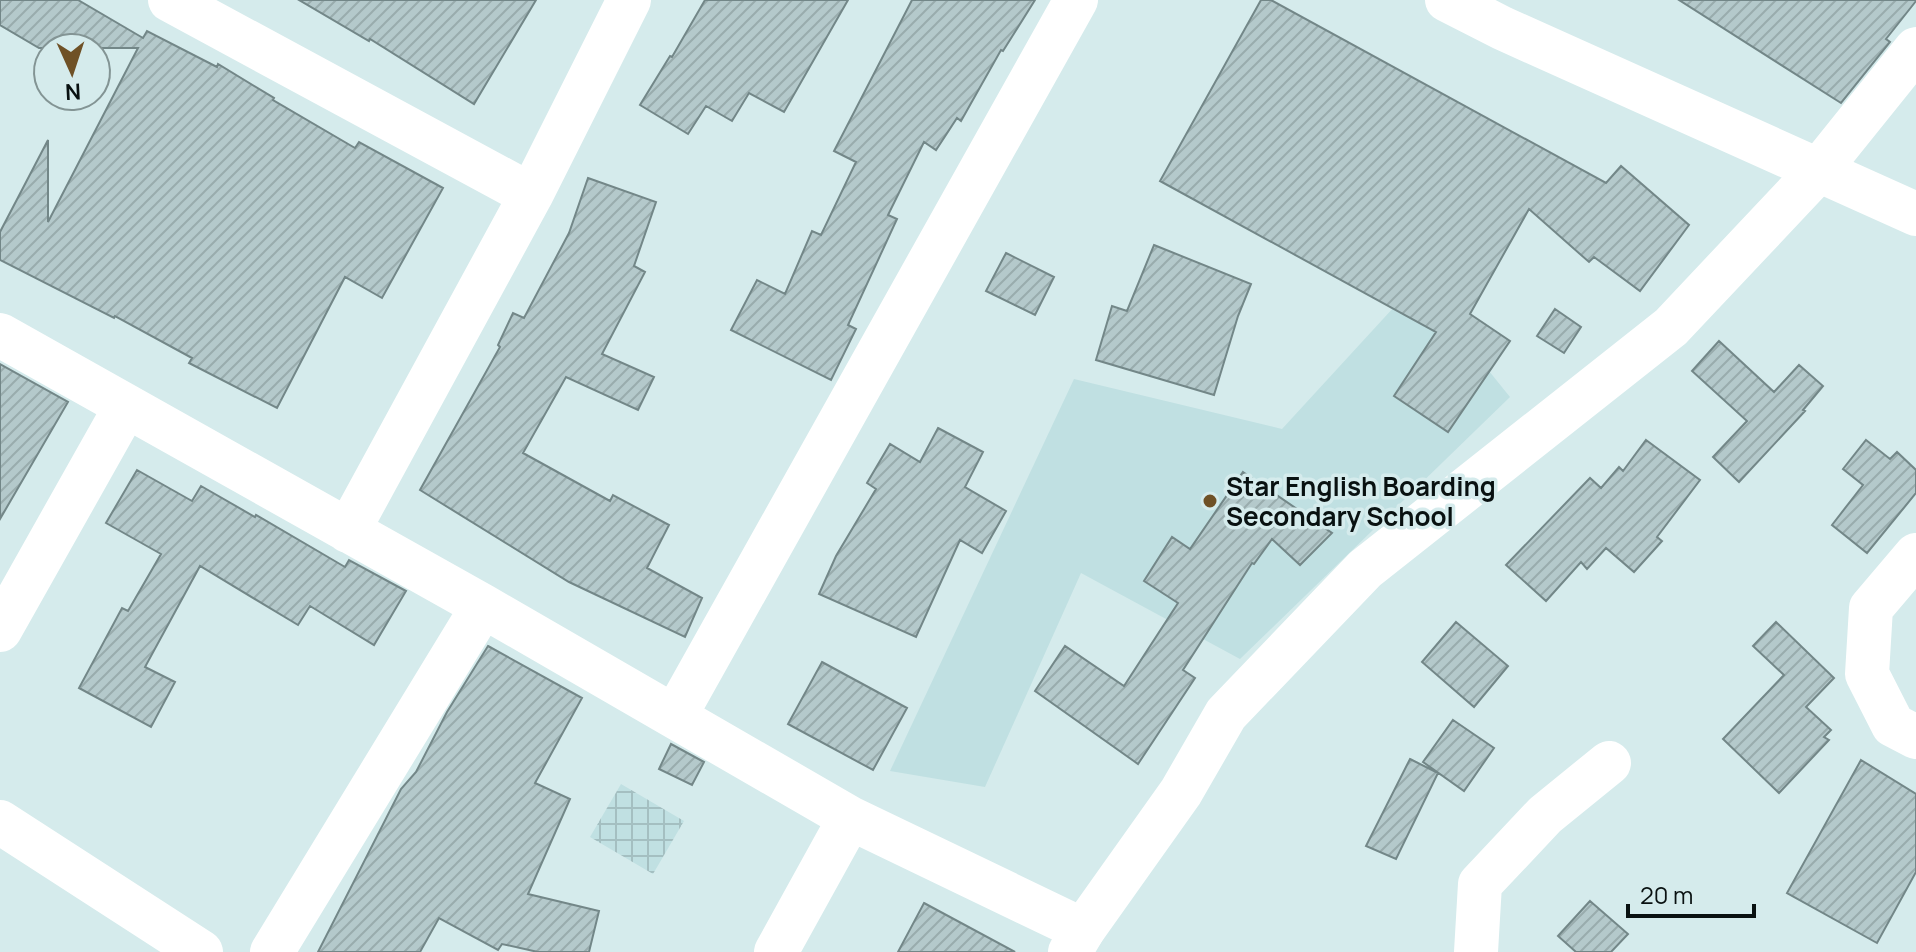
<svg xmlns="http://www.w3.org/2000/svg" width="1916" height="952" viewBox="0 0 1916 952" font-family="Manrope,sans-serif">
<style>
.built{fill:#c0e0e2}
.industrial{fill:url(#industrial-grid)}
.building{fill:url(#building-hatch);stroke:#738788;stroke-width:2}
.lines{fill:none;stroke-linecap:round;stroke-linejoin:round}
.minor{stroke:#fff;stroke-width:44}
.tertiary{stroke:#fff;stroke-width:44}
.poi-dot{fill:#6f5126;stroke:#d5ebec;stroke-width:3}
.labels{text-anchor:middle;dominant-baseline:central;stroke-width:7;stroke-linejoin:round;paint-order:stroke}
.poi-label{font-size:26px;font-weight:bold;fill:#091111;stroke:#d5ebec;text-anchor:start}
</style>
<defs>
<pattern id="industrial-grid" width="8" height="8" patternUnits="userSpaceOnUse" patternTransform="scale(2)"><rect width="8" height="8" fill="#c0e0e2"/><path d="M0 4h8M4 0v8" fill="none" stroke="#a4bfc1"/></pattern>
<pattern id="building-hatch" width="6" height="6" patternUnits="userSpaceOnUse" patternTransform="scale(2)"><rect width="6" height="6" fill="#b4c9cb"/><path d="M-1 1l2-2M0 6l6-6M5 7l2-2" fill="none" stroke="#99acad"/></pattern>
</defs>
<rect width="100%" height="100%" fill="#d5ebec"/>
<path class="built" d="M1417 282 1510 397 1240 659 1081 573 985 787 890 771 1074 379 1282 429Z"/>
<path class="industrial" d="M621 784 684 821 653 874 590 837Z"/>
<path class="building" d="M0 0H78L143 38 147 31 217 67 218 64 274 98 273 100 355 148 359 142 443 188 382 298 345 277 277 408 189 363 192 358 115 316 114 318 0 260V232L48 140V222L138 48H39L0 25Z
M299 0H536L474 104 370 39 369 41Z
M705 0H848L784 112 749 93 732 121 706 106 688 134 640 105 670 56 672 57Z
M912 0H1035L1003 51 1001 50 961 121 957 118 936 150 924 142 888 215 897 219 848 325 856 329 831 380 731 330 757 280 785 294 812 231 821 235 856 162 834 151Z
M1261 0H1271L1606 183 1621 166 1689 225 1640 291 1594 257 1589 262 1529 209 1470 314 1510 341 1448 432 1394 396 1436 332 1160 181Z
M1679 0H1916V1L1886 39 1890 42 1841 103Z
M588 178 656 202 634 266 645 272 602 354 654 377 638 410 566 377 523 453 610 501 613 495 669 525 647 568 702 598 685 637 569 582 420 490 500 347 498 345 513 313 524 318 569 233Z
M1154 245 1251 284 1238 316 1214 395 1096 360 1112 306 1127 311Z
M1006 253 1054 277 1035 315 986 291Z
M1555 309 1581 327 1564 353 1537 336Z
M1719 341 1774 392 1799 365 1823 386 1803 410 1805 411 1739 482 1713 457 1747 421 1692 371Z
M0 364 68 402 0 519Z
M938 428 983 452 965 487 1006 511 982 553 960 540 916 637 819 594 836 556 876 489 867 483 890 444 920 462Z
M1646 440 1700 480 1657 537 1662 541 1634 572 1606 548 1587 569 1581 562 1546 601 1506 565 1590 478 1601 488 1619 467 1623 471Z
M1866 440 1890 459 1897 452 1916 470V493L1867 553 1832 525 1863 485 1843 469Z
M137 470 192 501 201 486 255 517 256 515 345 567 349 560 406 591 374 645 310 606 298 625 200 566 145 667 175 682 151 727 79 688 122 608 128 611 161 554 106 523Z
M1243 472 1332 533 1300 565 1272 539 1254 564 1252 563 1183 670 1195 678 1138 764 1035 691 1065 646 1124 686 1178 603 1144 581 1172 537 1190 549Z
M1456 622 1508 666 1474 707 1422 662Z
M1776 622 1834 678 1806 707 1831 730 1824 737 1829 740 1779 793 1723 739 1784 675 1753 646Z
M488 646 582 698 535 783 570 799 528 894 599 911 589 952H538L502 944 498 950 439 918 420 952H318L401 789 416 772 447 712Z
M822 662 907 708 873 770 788 724Z
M1453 720 1494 748 1464 791 1423 762Z
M671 744 704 762 692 785 659 769Z
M1410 759 1438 773 1396 859 1366 846Z
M1861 760 1916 794V872L1877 943 1787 893Z
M1590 901 1628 934 1611 952H1576L1558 936Z
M924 903 1015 952H898Z"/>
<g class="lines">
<path class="minor" d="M170 0 531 195
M1447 0 1502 28 1916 214
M0 335 483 606 850 818 1083 930
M348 531 531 195 629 0
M1916 555 1871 608 1867 674 1893 725 1916 737
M0 630 125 408
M675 716 1076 0
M0 822 201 952
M272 952 483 606
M776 952 850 818
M1476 952 1480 884 1545 815 1609 763"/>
<path class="tertiary" d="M1070 952 1083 930 1181 792 1226 714 1365 569 1671 327 1818 171 1916 49"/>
</g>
<circle class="poi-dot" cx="1210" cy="501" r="8"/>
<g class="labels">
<g class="poi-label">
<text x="1226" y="486">Star English Boarding<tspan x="1226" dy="30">Secondary School</tspan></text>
</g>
</g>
<g transform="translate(72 72) rotate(177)"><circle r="38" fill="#d5ebec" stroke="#839494" stroke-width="2"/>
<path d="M0-6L14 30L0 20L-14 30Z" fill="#6f5126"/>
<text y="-12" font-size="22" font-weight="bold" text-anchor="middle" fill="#091111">N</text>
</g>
<path d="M1628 904v12h126v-12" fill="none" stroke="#091111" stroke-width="4"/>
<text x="1640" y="904" font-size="24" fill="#091111" stroke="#d5ebec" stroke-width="6" paint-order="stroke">20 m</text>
</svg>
